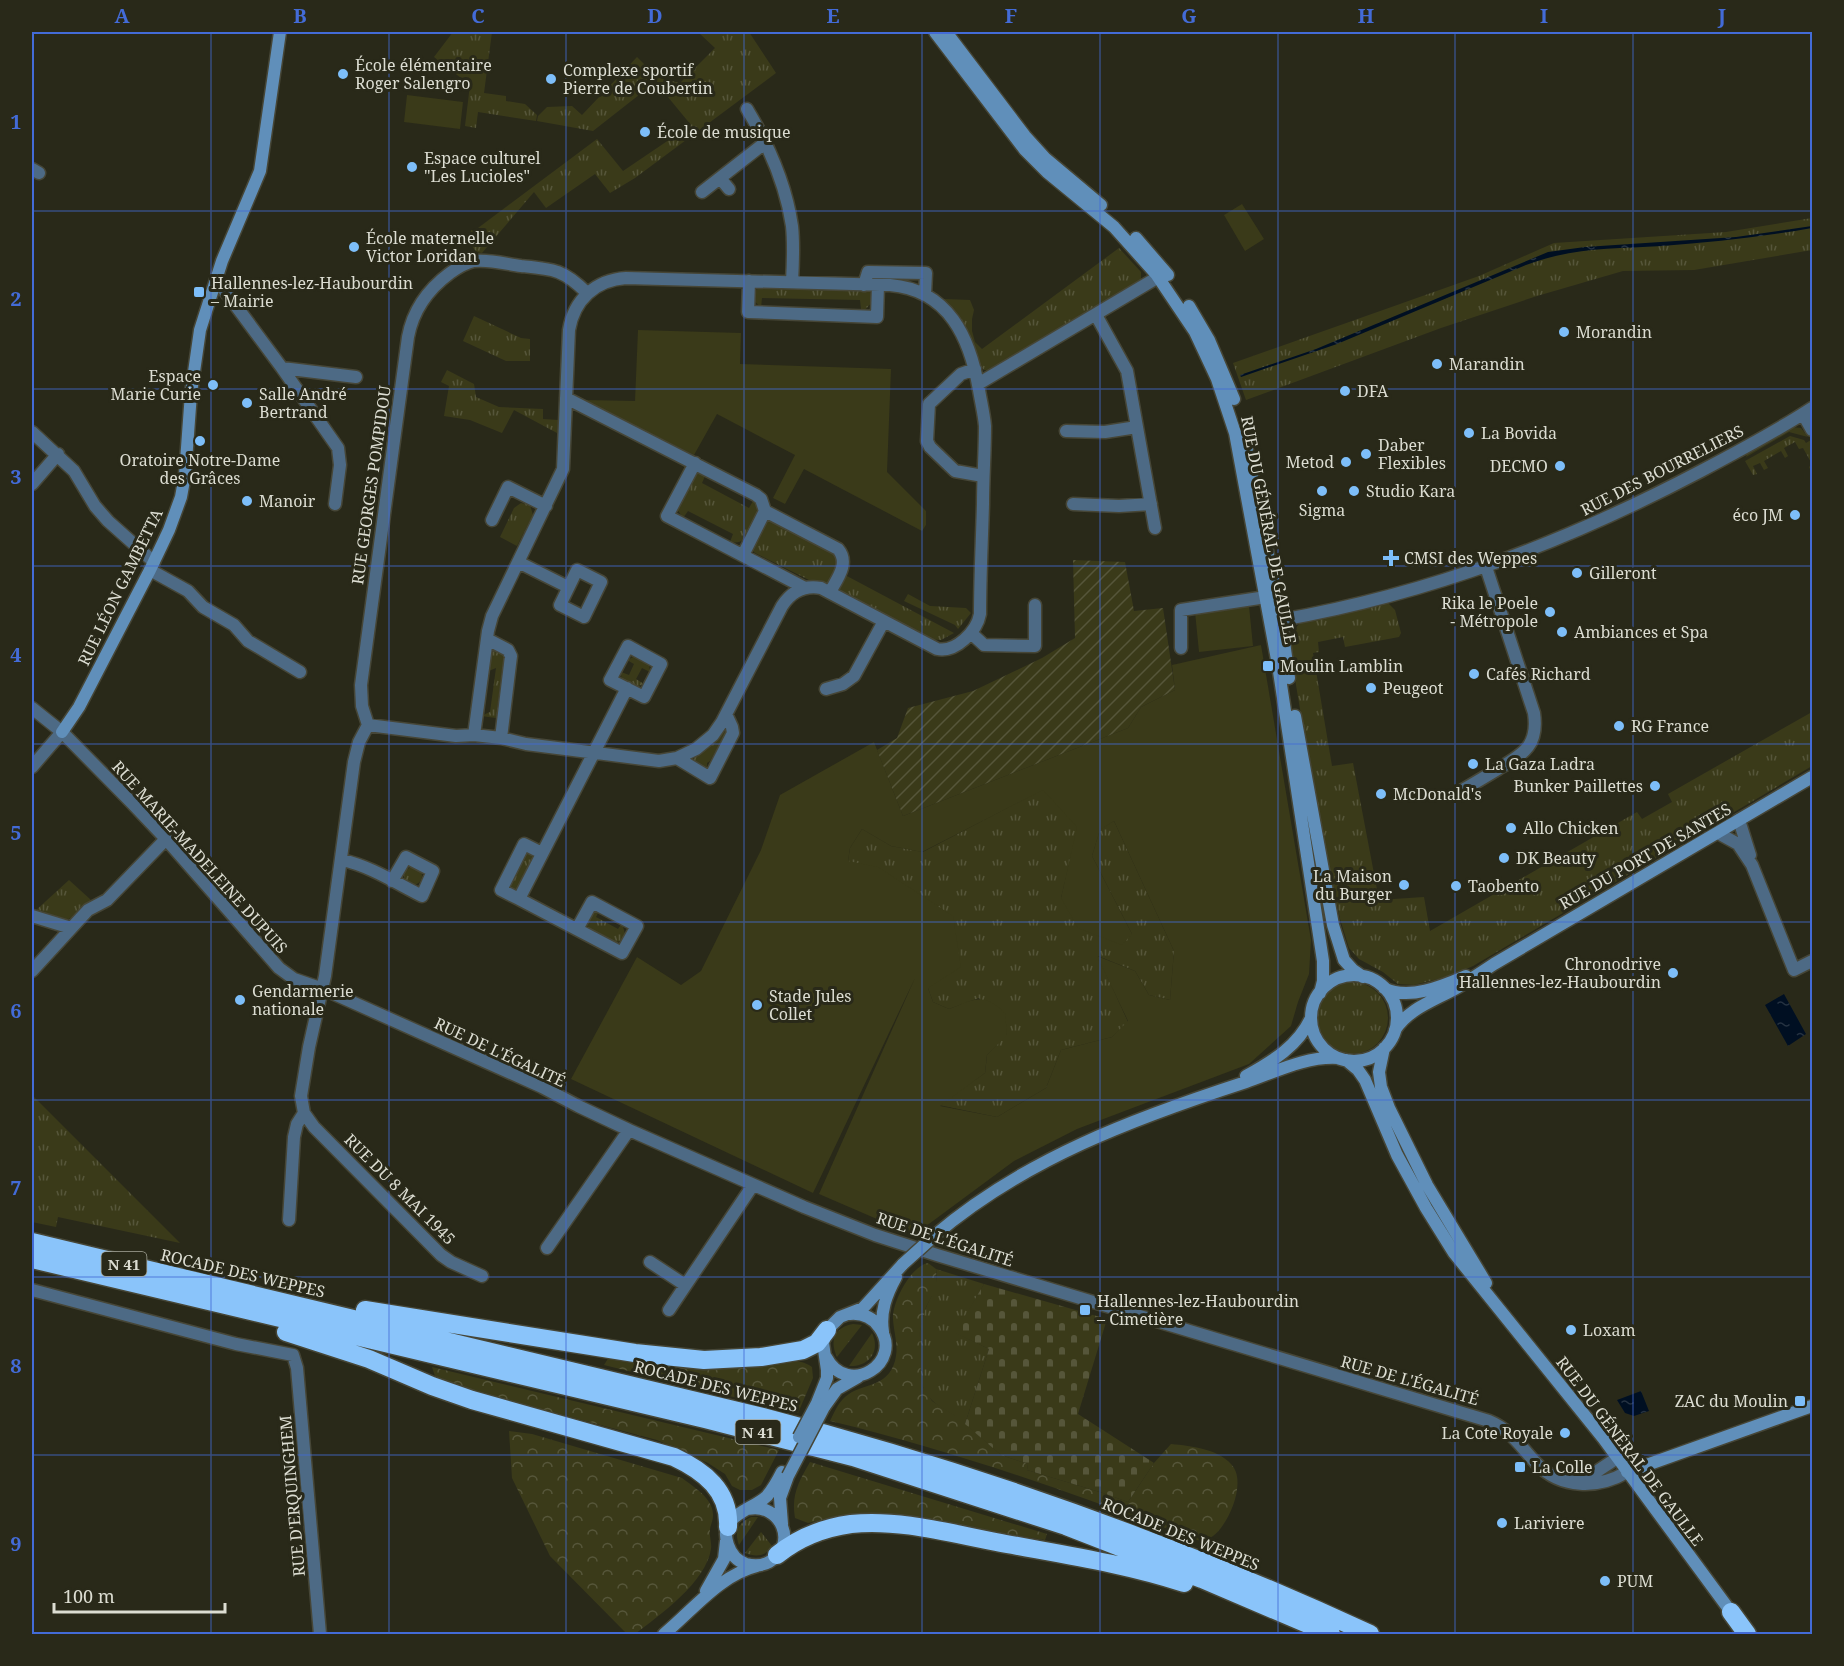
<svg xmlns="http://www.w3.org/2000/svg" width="1844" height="1666" viewBox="0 0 1844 1666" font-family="'Noto Serif',serif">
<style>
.grass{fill:url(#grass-tufts)}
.forest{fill:url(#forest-crowns)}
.cemetery{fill:url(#cemetery-stones)}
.park{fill:#3a3a19;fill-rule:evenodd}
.garden{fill:url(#garden-furrows)}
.water{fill:url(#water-ripples)}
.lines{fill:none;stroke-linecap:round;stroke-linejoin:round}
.street-casing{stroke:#464637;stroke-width:15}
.secondary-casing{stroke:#464637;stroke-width:15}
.highway-casing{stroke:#464637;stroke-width:21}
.street{stroke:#4d6a85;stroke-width:12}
.secondary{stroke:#608fba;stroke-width:12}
.highway{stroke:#8ac4fa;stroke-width:18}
.secondary-bridge-casing{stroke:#464637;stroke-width:15;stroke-linecap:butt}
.secondary-bridge{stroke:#608fba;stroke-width:12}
.grid{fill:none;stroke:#436bd7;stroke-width:1.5;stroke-opacity:0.55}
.poi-dot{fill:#7dbef9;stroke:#292919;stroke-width:2}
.labels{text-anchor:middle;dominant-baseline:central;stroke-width:6;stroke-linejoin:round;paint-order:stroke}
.shield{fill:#292919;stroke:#a6a79a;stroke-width:1.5}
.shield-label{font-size:15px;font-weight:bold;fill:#dcddd2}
.poi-label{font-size:16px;fill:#dcddd2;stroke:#292919;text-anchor:start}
.street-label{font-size:16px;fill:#dcddd2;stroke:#292919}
.neatline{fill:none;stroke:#436bd7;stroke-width:2}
.grid-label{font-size:20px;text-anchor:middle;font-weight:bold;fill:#436bd7}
</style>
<defs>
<pattern id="grass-tufts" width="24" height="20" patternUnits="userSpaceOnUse" patternTransform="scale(1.5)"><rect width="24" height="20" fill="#3a3a19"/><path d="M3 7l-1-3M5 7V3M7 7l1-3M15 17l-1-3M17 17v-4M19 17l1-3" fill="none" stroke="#56563a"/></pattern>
<pattern id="forest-crowns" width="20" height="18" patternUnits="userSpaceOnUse" patternTransform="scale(1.5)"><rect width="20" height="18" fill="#3a3a19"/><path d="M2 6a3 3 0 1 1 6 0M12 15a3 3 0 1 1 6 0" fill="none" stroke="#56563a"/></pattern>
<pattern id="cemetery-stones" width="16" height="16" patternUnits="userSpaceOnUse" patternTransform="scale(1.5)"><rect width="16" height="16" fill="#3a3a19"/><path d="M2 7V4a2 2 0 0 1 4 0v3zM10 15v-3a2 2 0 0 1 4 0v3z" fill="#56563a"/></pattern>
<pattern id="garden-furrows" width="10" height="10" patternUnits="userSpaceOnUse" patternTransform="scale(1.5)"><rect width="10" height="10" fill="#3a3a19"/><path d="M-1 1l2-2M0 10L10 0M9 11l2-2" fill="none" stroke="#56563a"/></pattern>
<pattern id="water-ripples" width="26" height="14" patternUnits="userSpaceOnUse" patternTransform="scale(1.5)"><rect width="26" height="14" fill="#000f22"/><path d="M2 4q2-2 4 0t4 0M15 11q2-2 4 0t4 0" fill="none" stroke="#253241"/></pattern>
</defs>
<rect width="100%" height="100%" fill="#292919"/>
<path class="grass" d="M453 32H492L484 93 506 96V101L525 104 537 115 536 121 478 112 476 128 465 126 470 85 434 57Z
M698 32H749L776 73 635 178 610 193 595 174 546 208 534 192 482 253 476 252 469 241 471 230 474 231 597 139 623 171 691 125 663 91H644L593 131 537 121 538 116 547 107 572 106 582 115 637 57 645 65 651 76 680 83 715 48Z
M1812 218V250L1694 270 1623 271 1537 296 1441 328 1246 400 1233 363 1479 276 1554 243 1726 232Z
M1119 248 1141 272V279L1138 283 991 370H984L980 365 965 326 943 299 970 300 974 310 972 319V331L975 342 982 349Z
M760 287 865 289 870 292 873 301 865 310 861 309 860 300 762 298 761 307 754 301 753 293Z
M474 316 521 338 530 339V361H506L463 341Z
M447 370 474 384 476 397 499 407 543 409V419L558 420 557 433 514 410 502 433 470 420 444 416 449 386 441 382Z
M1791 427 1801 428 1808 437 1789 432 1746 457 1748 451Z
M1790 436 1804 440 1806 443 1811 440 1812 443V473L1809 467 1812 464 1803 448 1799 449 1795 442 1784 448 1788 456 1785 458 1781 451 1764 461 1768 468 1764 470 1760 463 1753 466 1757 474 1753 475 1745 461Z
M696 474H701L705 476 702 483 749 508 753 501 757 502C759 514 752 531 744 539 740 543 735 543 730 542L733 534 688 511 683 518 677 509 692 477Z
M521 503 530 505 533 515 517 546 500 537 514 508Z
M772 520 833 551 840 563C834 573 830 586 817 584L755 553 752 550V546L766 522Z
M845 575 954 633 941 640 927 639 835 592Z
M908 594 930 606 966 608 971 613 958 629 955 625 904 601Z
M1388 603 1395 610 1401 633 1399 637 1345 647 1343 637 1318 642 1319 652 1313 653 1332 766 1353 763 1379 900 1424 897 1430 931 1637 812 1642 819 1672 802 1668 794 1812 712V766L1473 966 1450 976 1414 985 1398 984 1383 972 1359 959 1349 948 1340 919 1314 793 1292 661 1291 633 1302 621Z
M494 651 504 653 507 666 502 670 496 718 481 716 490 712 496 668 486 672 491 653Z
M635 656 649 663 650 672 642 668 636 679 644 684 636 687C628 683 620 682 621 672L629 675 634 664 627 660Z
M724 727 728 728 723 742 721 741 710 761 707 763V768H703V765L695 761 693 762 695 755Z
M1043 789 1078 827 1061 898 1132 934 1092 856 1100 829 1114 821 1174 951 1170 1000 1149 995 1135 971 1098 956 1128 1022 1112 1037 1061 1050 1046 1088 997 1117 939 1105 985 1073 987 1055 1007 1034 979 998 949 1009 933 1002 928 988 848 861 850 848 862 829 891 846 923 852Z
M526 852 535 855 518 889 513 891 509 886Z
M404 876a9 9 0 1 1 18 0a9 9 0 1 1-18 0Z
M69 880 91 900C65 926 68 923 34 912Z
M594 911H599L596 917 618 929 622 923 625 934 621 941 612 943 587 929 586 924 591 913Z
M1316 1018a36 36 0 1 1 72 0a36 36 0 1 1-72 0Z
M32 1095 180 1243 58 1217 56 1227 32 1222Z
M936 1269 984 1284 956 1333 989 1349 965 1424C954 1413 938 1408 928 1396 915 1380 917 1336 923 1317 927 1299 940 1289 936 1269Z
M853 1324 862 1325 837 1357C829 1340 835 1327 853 1324Z
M872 1333C881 1352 868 1367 849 1366Z
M751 1517H758L739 1545C734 1532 738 1523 751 1517Z
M761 1532 772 1546C765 1557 756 1557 745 1553Z"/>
<path class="forest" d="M928 1263 936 1269 937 1286 926 1307 920 1331 919 1358 923 1387 932 1401 959 1418 1001 1455 1028 1464 1027 1470 1103 1493 1128 1502 1154 1463 1171 1444C1191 1446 1222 1449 1234 1468 1245 1486 1228 1525 1213 1536 1209 1539 1204 1540 1200 1541 1078 1495 956 1451 830 1421 834 1413 838 1403 845 1397 862 1382 887 1389 895 1361 899 1346 894 1334 893 1319 892 1302 911 1266 928 1263Z
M609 1357C654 1366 700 1373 746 1367 767 1364 794 1354 812 1367L813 1378 798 1413 604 1365Z
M432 1367 779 1450 761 1485 752 1490H740L732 1486 725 1474 708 1463 657 1440 457 1387 435 1376Z
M509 1431 532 1434 682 1478C694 1487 714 1499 713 1516 713 1521 710 1526 710 1530 709 1536 712 1543 711 1549 706 1582 660 1615 635 1634H627L550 1556 512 1478Z
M810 1462 1047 1534 1045 1540 878 1514H851L808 1523 795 1518C791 1495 799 1481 810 1462Z"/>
<path class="cemetery" d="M984 1284 1107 1319 1078 1414 1154 1463 1128 1502 1103 1493 1027 1470 1028 1464 1001 1455 965 1424 989 1349 955 1333Z"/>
<path class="park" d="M407 95 463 102 460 129 404 122Z
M1242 204 1264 239 1245 251 1224 215Z
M638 330 741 333 740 364 891 369 887 472 926 511V525L922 531 804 469 785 504 773 498 795 455 717 414 694 455 584 400 635 401Z
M1249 606 1253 646 1199 652 1195 612Z
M1261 645 1311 940 1309 974 1298 1002 1291 1026 1249 1064 1077 1129 1014 1161 914 1235 819 1194 915 978 813 1193 571 1079 637 957 681 985 701 971 761 850 780 795 874 742 903 816 1128 728 1141 707 1175 690 1172 665ZM1043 790 1077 827 1061 898 1078 928 1122 945 1132 934 1092 856 1100 830 1114 821 1174 951 1170 1000 1149 995 1135 971 1097 956 1128 1021 1112 1037 1061 1050 1046 1088 997 1117 940 1106 985 1073 987 1055 1007 1035 1005 1013C982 992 976 999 949 1009L933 1002 928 988 961 967 953 916 878 867 848 861 850 848 862 829 891 846 922 852Z"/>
<path class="garden" d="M1073 560 1125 562 1134 611 1163 608 1175 690 1141 707 1128 728 903 816 877 750 897 738 908 708 973 691 1042 658 1075 638Z"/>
<path class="water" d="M1812 226V228C1762 237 1712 242 1662 246 1611 249 1575 247 1526 265L1337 344 1241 377 1240 375 1316 349 1548 252 1585 247 1736 237Z
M1784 994 1806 1034 1788 1046 1765 1005Z
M1641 1391 1649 1411 1634 1416 1625 1413 1617 1400Z"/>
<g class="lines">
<defs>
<path id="street" d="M747 109C768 144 786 185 792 226 794 245 793 264 792 282
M32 169 39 173
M720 178 729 189
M702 192 766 142
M216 279 282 368 356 377
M749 281 748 312 877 317 878 285
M864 285 868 272 926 273 925 295
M1096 315 1127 371 1155 528
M282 368 338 448 340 465 335 504
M975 369 961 374 929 404 927 441 930 447 955 471 983 476
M978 384 1165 273
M566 398 756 495 761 499 765 511 838 549C850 563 837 579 830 592
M1803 414 1812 430
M1066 431 1105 432 1137 427
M32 432 74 471 95 506 108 521 154 562
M695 463 667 516 805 588
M32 484 58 454
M1073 504 1119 506 1151 504
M492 520 508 487 546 506
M743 555 765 511
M518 562 568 587
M150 570 188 591 203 607 234 625 248 641 300 672
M577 570 601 582 584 617 560 605Z
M1281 620C1432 593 1566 542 1701 471 1739 451 1777 431 1812 408
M971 633 984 645 1035 646V605
M487 639 508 650 511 656 501 738
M628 646 661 664 644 697 610 680Z
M1181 648V610L1266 597
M826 689 843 684 854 676 884 621
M32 708 62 732 132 803 166 839 279 968 294 979 323 989 542 1087 578 1106 629 1130 804 1207 875 1235 937 1255 1489 1421C1511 1430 1521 1447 1537 1464 1561 1489 1598 1489 1627 1472
M368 725 456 736 474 735 501 738 526 744 659 761 677 758 696 749 713 735 722 722 782 606C791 592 804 585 821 588L937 649C956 653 977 631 980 614 980 577 982 541 983 504 983 478 985 452 985 426 984 414 981 402 979 390 970 338 949 290 890 285L626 278C595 280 574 300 569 330L563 469 492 616 488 631 474 735
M677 758 710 778 733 733 732 727 726 714
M32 767 62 732
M1461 791C1473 784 1485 777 1498 769 1523 754 1539 746 1534 713L1486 567
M1739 820 1750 855
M1718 833 1738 844 1752 865 1794 970 1812 961
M342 860C370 866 396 883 422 896L433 871 406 857 392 881
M519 899 501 890 524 844 542 853
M32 916 71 928
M577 929 592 902 637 926 622 953 519 899 627 688
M32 971 88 910 107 900 166 839
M289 1220 294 1137 297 1124 304 1113
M547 1248 629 1130
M650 1262 685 1285
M482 1276 451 1262 441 1255 314 1127 304 1113 301 1096 309 1047 325 976 354 762 359 742 368 725 362 706 361 685 408 337C413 310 427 290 450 273 457 268 465 263 474 261 489 259 506 264 521 266 553 269 563 269 587 293
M32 1290 236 1344 293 1355 297 1368 320 1634
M669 1310 753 1185
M1571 1480 1593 1474 1617 1458"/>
<path id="secondary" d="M935 32 1025 150 1047 172 1114 227 1156 274 1195 332 1217 379 1235 433 1278 665 1323 961V981L1320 993
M946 32 1025 136 1045 158 1101 205
M1136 238 1168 275
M1189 306 1209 340 1234 399
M1244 436 1281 620 1289 678
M1295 716 1333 925 1344 960 1353 970 1363 977
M62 732 79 707 150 570 169 530 181 497 185 475 191 393 200 330 222 261 260 171 280 32
M1311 1018a43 43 0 1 1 86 0a43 43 0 1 1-86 0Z
M1384 988C1408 1001 1443 986 1466 976
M1395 1030C1409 1008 1436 1000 1458 987 1470 980 1482 972 1494 964L1812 777
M1384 1048 1379 1072 1381 1087 1389 1108 1427 1185 1486 1283
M1346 1060 1358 1070 1365 1080 1397 1155 1426 1208 1454 1253 1603 1438 1731 1612
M1246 1076C1273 1061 1298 1046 1311 1018
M934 1236C1024 1159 1135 1118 1246 1082 1275 1072 1306 1056 1338 1058
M883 1332C880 1312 886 1295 896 1277
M826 1357C848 1399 905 1362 879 1327 872 1317 862 1313 850 1314
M817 1403 827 1378V1370L823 1343 827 1330 840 1317 863 1308 903 1264
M824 1407 837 1389 858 1377
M1627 1472 1812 1406
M748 1509C781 1502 799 1545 769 1562 762 1566 754 1566 746 1564 737 1561 731 1554 728 1545 717 1514 752 1511 767 1496 773 1489 778 1480 782 1472
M782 1524 780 1498 788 1476
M706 1591 724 1559 726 1541
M664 1634C693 1610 720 1575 757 1566"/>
<path id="highway" d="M32 1242 763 1417C971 1471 1175 1544 1370 1634
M32 1259 705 1419 853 1457 1066 1526 1202 1579 1331 1634
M365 1310 635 1353 704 1360 761 1357 803 1350 817 1343 827 1330
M286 1332 369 1359 432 1386 472 1400 674 1457C704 1471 730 1491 728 1527
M777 1555C799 1537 822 1528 851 1524 899 1519 949 1533 996 1542 1059 1554 1123 1563 1184 1583
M1731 1612 1747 1634"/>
</defs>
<use href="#street" class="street-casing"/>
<use href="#secondary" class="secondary-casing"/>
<use href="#highway" class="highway-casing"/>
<use href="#street" class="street"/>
<use href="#secondary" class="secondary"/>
<use href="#highway" class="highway"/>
<defs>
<path id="secondary-bridge" d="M903 1264 934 1236
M799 1437 817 1403
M788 1476 824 1407"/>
</defs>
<use href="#secondary-bridge" class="secondary-bridge-casing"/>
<use href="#secondary-bridge" class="secondary-bridge"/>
</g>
<path class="grid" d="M211 32V1634M389 32V1634M566 32V1634M744 32V1634M922 32V1634M1100 32V1634M1278 32V1634M1455 32V1634M1633 32V1634M32 211H1812M32 389H1812M32 566H1812M32 744H1812M32 922H1812M32 1100H1812M32 1277H1812M32 1455H1812"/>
<g class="poi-dot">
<circle cx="343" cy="74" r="6"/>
<circle cx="551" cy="79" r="6"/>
<circle cx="645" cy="132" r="6"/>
<circle cx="412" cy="167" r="6"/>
<circle cx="354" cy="247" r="6"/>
<rect x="193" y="286" width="12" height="12" rx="3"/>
<circle cx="1564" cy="332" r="6"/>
<circle cx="1437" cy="364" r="6"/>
<circle cx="213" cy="385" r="6"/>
<circle cx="1345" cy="391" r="6"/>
<circle cx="247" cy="403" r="6"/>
<circle cx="1469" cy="433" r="6"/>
<circle cx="200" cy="441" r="6"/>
<circle cx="1366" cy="454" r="6"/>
<circle cx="1346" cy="462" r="6"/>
<circle cx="1560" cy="466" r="6"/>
<circle cx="1322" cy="491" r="6"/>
<circle cx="1354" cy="491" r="6"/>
<circle cx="247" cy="501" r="6"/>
<circle cx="1795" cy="515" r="6"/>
<path d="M1388 549h6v6h6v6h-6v6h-6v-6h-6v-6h6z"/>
<circle cx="1577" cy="573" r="6"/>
<circle cx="1550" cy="612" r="6"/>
<circle cx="1562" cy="632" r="6"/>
<rect x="1262" y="660" width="12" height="12" rx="3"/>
<circle cx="1474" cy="674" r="6"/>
<circle cx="1371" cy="688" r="6"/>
<circle cx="1619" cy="726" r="6"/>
<circle cx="1473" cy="764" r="6"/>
<circle cx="1655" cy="786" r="6"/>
<circle cx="1381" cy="794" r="6"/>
<circle cx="1511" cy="828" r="6"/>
<circle cx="1504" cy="858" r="6"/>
<circle cx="1404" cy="885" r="6"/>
<circle cx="1456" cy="886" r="6"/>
<circle cx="1673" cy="973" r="6"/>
<circle cx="240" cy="1000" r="6"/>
<circle cx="757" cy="1005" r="6"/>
<rect x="1079" y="1304" width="12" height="12" rx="3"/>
<circle cx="1571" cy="1330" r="6"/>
<rect x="1794" y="1395" width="12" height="12" rx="3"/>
<circle cx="1565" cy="1433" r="6"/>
<rect x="1514" y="1461" width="12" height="12" rx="3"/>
<circle cx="1502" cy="1523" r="6"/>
<circle cx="1605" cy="1581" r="6"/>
</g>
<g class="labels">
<g class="shield">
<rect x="101.5" y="1252" width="45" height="24" rx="4.5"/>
<rect x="735.5" y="1420" width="45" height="24" rx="4.5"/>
</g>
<g class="shield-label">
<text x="124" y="1264">N 41</text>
<text x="758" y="1432">N 41</text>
</g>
<g class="poi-label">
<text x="355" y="65">École élémentaire<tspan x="355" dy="18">Roger Salengro</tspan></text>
<text x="563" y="70">Complexe sportif<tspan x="563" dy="18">Pierre de Coubertin</tspan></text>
<text x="657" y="132">École de musique</text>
<text x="424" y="158">Espace culturel<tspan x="424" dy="18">"Les Lucioles"</tspan></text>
<text x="366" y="238">École maternelle<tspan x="366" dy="18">Victor Loridan</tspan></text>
<text x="211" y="283">Hallennes-lez-Haubourdin<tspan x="211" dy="18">– Mairie</tspan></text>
<text x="1576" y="332">Morandin</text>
<text x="1449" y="364">Marandin</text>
<text x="201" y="376" text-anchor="end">Espace<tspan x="201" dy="18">Marie Curie</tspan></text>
<text x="1357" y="391">DFA</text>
<text x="259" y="394">Salle André<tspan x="259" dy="18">Bertrand</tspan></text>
<text x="1481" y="433">La Bovida</text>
<text x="1378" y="445">Daber<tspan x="1378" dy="18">Flexibles</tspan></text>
<text x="200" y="460" text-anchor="middle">Oratoire Notre-Dame<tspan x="200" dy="18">des Grâces</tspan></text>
<text x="1334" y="462" text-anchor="end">Metod</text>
<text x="1548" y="466" text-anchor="end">DECMO</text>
<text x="1366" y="491">Studio Kara</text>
<text x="259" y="501">Manoir</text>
<text x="1322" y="510" text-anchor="middle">Sigma</text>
<text x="1783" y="515" text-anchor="end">éco JM</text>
<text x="1404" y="558">CMSI des Weppes</text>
<text x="1589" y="573">Gilleront</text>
<text x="1538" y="603" text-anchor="end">Rika le Poele<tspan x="1538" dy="18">- Métropole</tspan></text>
<text x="1574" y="632">Ambiances et Spa</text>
<text x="1280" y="666">Moulin Lamblin</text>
<text x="1486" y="674">Cafés Richard</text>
<text x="1383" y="688">Peugeot</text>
<text x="1631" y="726">RG France</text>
<text x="1485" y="764">La Gaza Ladra</text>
<text x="1643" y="786" text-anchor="end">Bunker Paillettes</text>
<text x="1393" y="794">McDonald's</text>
<text x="1523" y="828">Allo Chicken</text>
<text x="1516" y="858">DK Beauty</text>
<text x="1392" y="876" text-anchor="end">La Maison<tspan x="1392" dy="18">du Burger</tspan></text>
<text x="1468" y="886">Taobento</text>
<text x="1661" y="964" text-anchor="end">Chronodrive<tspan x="1661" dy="18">Hallennes-lez-Haubourdin</tspan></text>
<text x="252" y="991">Gendarmerie<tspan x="252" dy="18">nationale</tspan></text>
<text x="769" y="996">Stade Jules<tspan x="769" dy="18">Collet</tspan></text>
<text x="1097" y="1301">Hallennes-lez-Haubourdin<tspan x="1097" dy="18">– Cimetière</tspan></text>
<text x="1583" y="1330">Loxam</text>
<text x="1788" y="1401" text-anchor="end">ZAC du Moulin</text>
<text x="1553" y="1433" text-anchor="end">La Cote Royale</text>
<text x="1532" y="1467">La Colle</text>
<text x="1514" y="1523">Lariviere</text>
<text x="1617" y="1581">PUM</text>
</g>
<g class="street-label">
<text transform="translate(1662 470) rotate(-27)">RUE DES BOURRELIERS</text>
<text transform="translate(371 485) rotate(-82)">RUE GEORGES POMPIDOU</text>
<text transform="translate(1269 530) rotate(79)">RUE DU GÉNÉRAL DE GAULLE</text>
<text transform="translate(120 587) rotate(-64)">RUE LÉON GAMBETTA</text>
<text transform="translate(1645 856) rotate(-30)">RUE DU PORT DE SANTES</text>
<text transform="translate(200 857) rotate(48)">RUE MARIE-MADELEINE DUPUIS</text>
<text transform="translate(500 1052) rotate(25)">RUE DE L'ÉGALITÉ</text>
<text transform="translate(400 1189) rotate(45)">RUE DU 8 MAI 1945</text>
<text transform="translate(945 1239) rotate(18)">RUE DE L'ÉGALITÉ</text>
<text transform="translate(243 1273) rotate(13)">ROCADE DES WEPPES</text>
<text transform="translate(1410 1380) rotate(16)">RUE DE L'ÉGALITÉ</text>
<text transform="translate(716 1386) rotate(14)">ROCADE DES WEPPES</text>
<text transform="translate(1630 1451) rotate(53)">RUE DU GÉNÉRAL DE GAULLE</text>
<text transform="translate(292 1496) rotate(-95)">RUE D'ERQUINGHEM</text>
<text transform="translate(1181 1534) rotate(22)">ROCADE DES WEPPES</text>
</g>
</g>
<rect width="1844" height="1666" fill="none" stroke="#292919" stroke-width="66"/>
<path d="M54 1603v9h171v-9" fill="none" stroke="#dcddd2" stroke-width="3"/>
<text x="63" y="1603" font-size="18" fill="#dcddd2" stroke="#292919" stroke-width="4.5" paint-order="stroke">100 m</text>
<rect x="33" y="33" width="1778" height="1600" class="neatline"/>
<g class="grid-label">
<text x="122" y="23">A</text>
<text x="300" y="23">B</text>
<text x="478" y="23">C</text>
<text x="655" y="23">D</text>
<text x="833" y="23">E</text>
<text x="1011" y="23">F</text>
<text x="1189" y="23">G</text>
<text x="1366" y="23">H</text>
<text x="1544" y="23">I</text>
<text x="1722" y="23">J</text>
<text x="16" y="129">1</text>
<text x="16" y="306">2</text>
<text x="16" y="484">3</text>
<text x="16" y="662">4</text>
<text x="16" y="840">5</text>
<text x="16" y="1018">6</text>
<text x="16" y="1195">7</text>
<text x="16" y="1373">8</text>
<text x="16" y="1551">9</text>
</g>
</svg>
